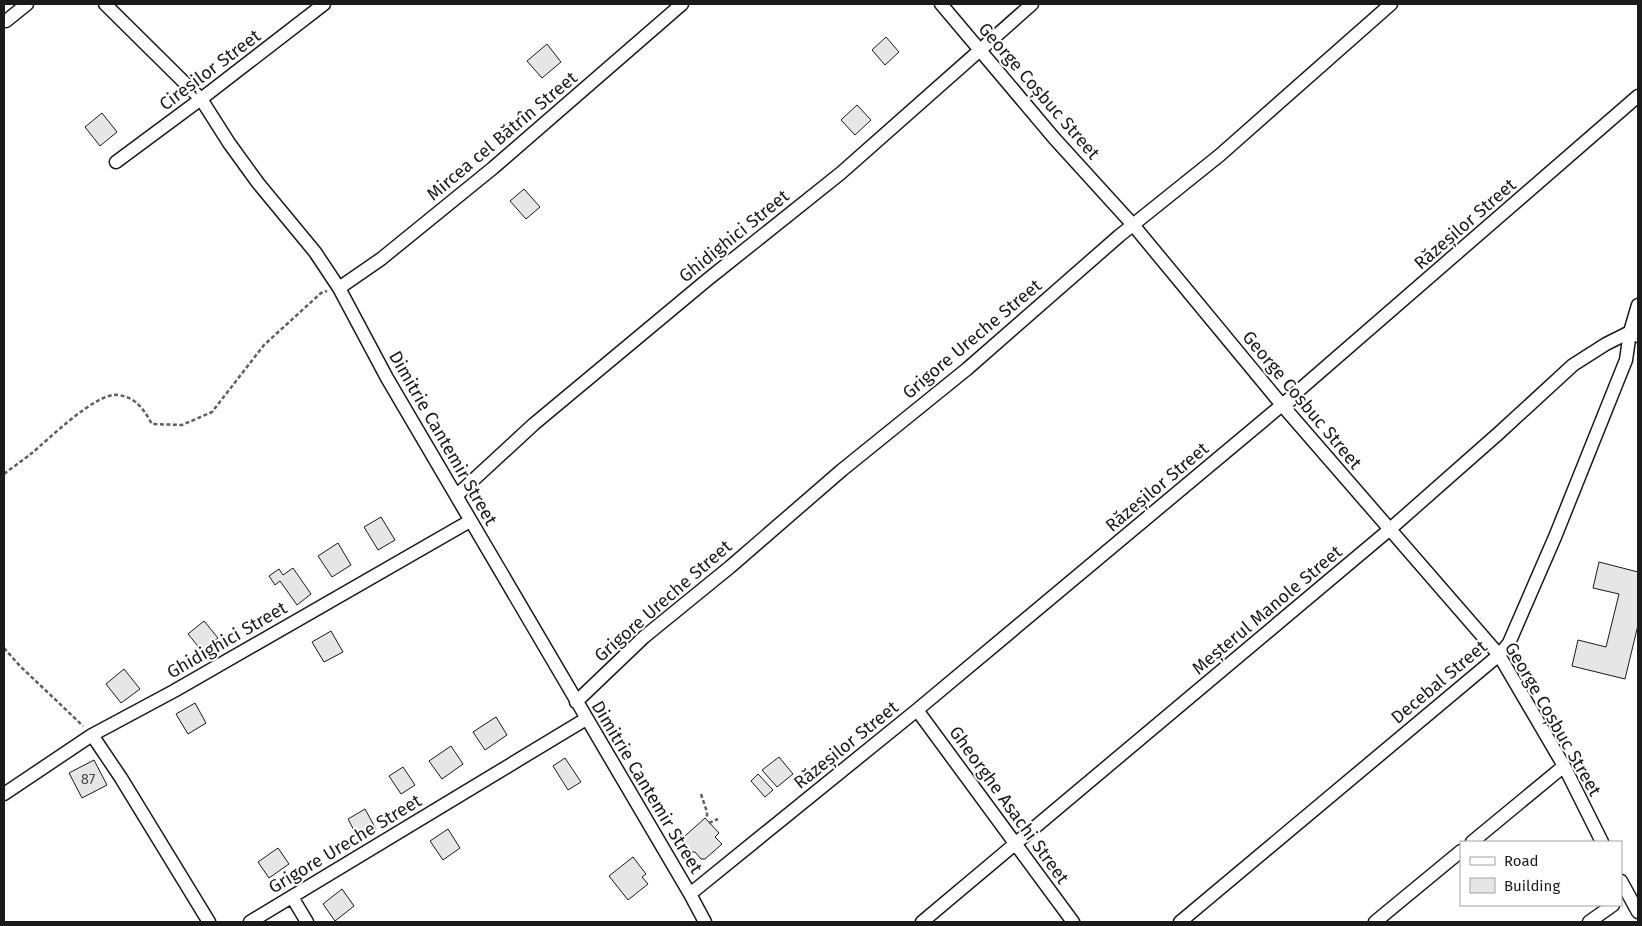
<svg xmlns="http://www.w3.org/2000/svg" width="1642" height="926" viewBox="0 0 1642 926" font-family="'Fira Sans',sans-serif">
<style>
.building{fill:#e6e6e6;stroke:#1a1a1a}
.lines{fill:none;stroke-linecap:round;stroke-linejoin:round}
.street-casing{stroke:#1a1a1a;stroke-width:15}
.path{stroke:#5f5f5f;stroke-width:2.5;stroke-dasharray:4 2.5;stroke-linecap:butt}
.street{stroke:#fff;stroke-width:12}
.labels{text-anchor:middle;dominant-baseline:central;stroke-width:4;stroke-linejoin:round;paint-order:stroke}
.number-label{font-size:15px;fill:#4d4d4d}
.street-label{font-size:18px;fill:#1a1a1a;stroke:#fff}
</style>
<rect width="100%" height="100%" fill="#fff"/>
<path class="building" d="M886 37 899 52 885 65 872 50Z
M547 44 561 62 542 78 527 61Z
M857 105 871 120 855 135 841 120Z
M102 113 117 132 100 146 85 127Z
M524 189 540 207 526 219 510 201Z
M381 517 395 540 378 550 364 527Z
M338 543 351 565 332 577 318 556Z
M1599 562 1638 572V625L1625 679 1572 666 1578 640 1606 647 1619 594 1593 588Z
M293 568 311 594 297 605 280 581 275 585 269 576 279 569 283 575Z
M204 621 218 638 202 651 188 634Z
M331 631 343 652 324 662 312 642Z
M124 669 140 689 121 703 106 684Z
M195 703 206 723 188 734 176 714Z
M496 717 507 735 485 750 473 732Z
M451 746 463 764 442 779 429 761Z
M779 757 793 774 777 787 762 770Z
M565 758 581 782 568 790 553 766Z
M94 760 107 785 82 798 69 773Z
M403 767 415 785 401 794 389 776Z
M758 774 773 790 765 797 751 781Z
M365 809 376 829 358 838 348 819Z
M705 818 719 833 715 837 722 844 705 859H701L695 852H692L688 849 682 852 676 844Z
M448 829 460 848 443 860 430 841Z
M278 848 289 864 269 878 258 862Z
M633 857 646 874 642 877 648 884 628 900 609 876Z
M342 889 354 906 335 921 323 904Z"/>
<g class="lines">
<defs>
<path id="street" d="M105 4 201 99 229 143 258 183 315 252 339 288 387 378 690 894 705 922
M941 4 1054 138 1134 226 1282 405 1499 655 1564 766 1602 842
M6 21 27 4
M116 162 201 99 324 4
M339 288 381 259 493 168 682 4
M457 495 534 424 707 280 841 173 1032 4
M576 702 644 637 730 567 842 470 967 369 1119 236 1220 155 1391 4
M917 710 1073 922
M92 735 121 778 209 922
M4 794 92 735 174 691 470 521
M1472 842 1564 766
M1621 881 1638 912
M690 894 917 710 1282 405 1638 96
M292 897 307 922
M250 922 586 719
M922 922 1389 530 1499 433 1573 365 1606 344 1630 332 1638 336
M1180 922 1499 655 1509 643 1555 537 1626 360 1630 332 1638 305
M1375 922 1461 851
M1589 922 1613 905"/>
</defs>
<use href="#street" class="street-casing"/>
<path class="path" d="M4 474C13 467 23 460 32 453 49 439 96 392 118 395 136 397 144 410 152 424L182 425 212 412 264 345 321 293 327 291
M4 648 20 666 83 726
M701 794 707 812V818
M709 823 718 819"/>
<use href="#street" class="street"/>
</g>
<g class="labels">
<g class="number-label">
<text x="88" y="779">87</text>
</g>
<g class="street-label">
<text transform="translate(210 70) rotate(-37)">Cireșilor Street</text>
<text transform="translate(1039 91) rotate(49)">George Coșbuc Street</text>
<text transform="translate(502 136) rotate(-40)">Mircea cel Bătrîn Street</text>
<text transform="translate(1465 224) rotate(-41)">Răzeșilor Street</text>
<text transform="translate(734 236) rotate(-39)">Ghidighici Street</text>
<text transform="translate(972 339) rotate(-40)">Grigore Ureche Street</text>
<text transform="translate(1302 400) rotate(50)">George Coșbuc Street</text>
<text transform="translate(443 438) rotate(60)">Dimitrie Cantemir Street</text>
<text transform="translate(1157 487) rotate(-40)">Răzeșilor Street</text>
<text transform="translate(663 601) rotate(-41)">Grigore Ureche Street</text>
<text transform="translate(1267 610) rotate(-40)">Meșterul Manole Street</text>
<text transform="translate(227 640) rotate(-30)">Ghidighici Street</text>
<text transform="translate(1439 682) rotate(-40)">Decebal Street</text>
<text transform="translate(1553 719) rotate(60)">George Coșbuc Street</text>
<text transform="translate(846 745) rotate(-39)">Răzeșilor Street</text>
<text transform="translate(647 787) rotate(59)">Dimitrie Cantemir Street</text>
<text transform="translate(1009 805) rotate(54)">Gheorghe Asachi Street</text>
<text transform="translate(345 844) rotate(-31)">Grigore Ureche Street</text>
</g>
</g>
<rect width="1642" height="926" fill="none" stroke="#1a1a1a" stroke-width="10"/>
<rect x="1460" y="841" width="162" height="65" fill="#ffffff" stroke="#a3a3a3"/>
<rect x="1470" y="857" width="25" height="8" fill="#ffffff" stroke="#a3a3a3"/>
<text x="1504" y="866" font-size="15" fill="#1a1a1a">Road</text>
<rect x="1470" y="878" width="25" height="15" fill="#e6e6e6" stroke="#a3a3a3"/>
<text x="1504" y="891" font-size="15" fill="#1a1a1a">Building</text>
</svg>
